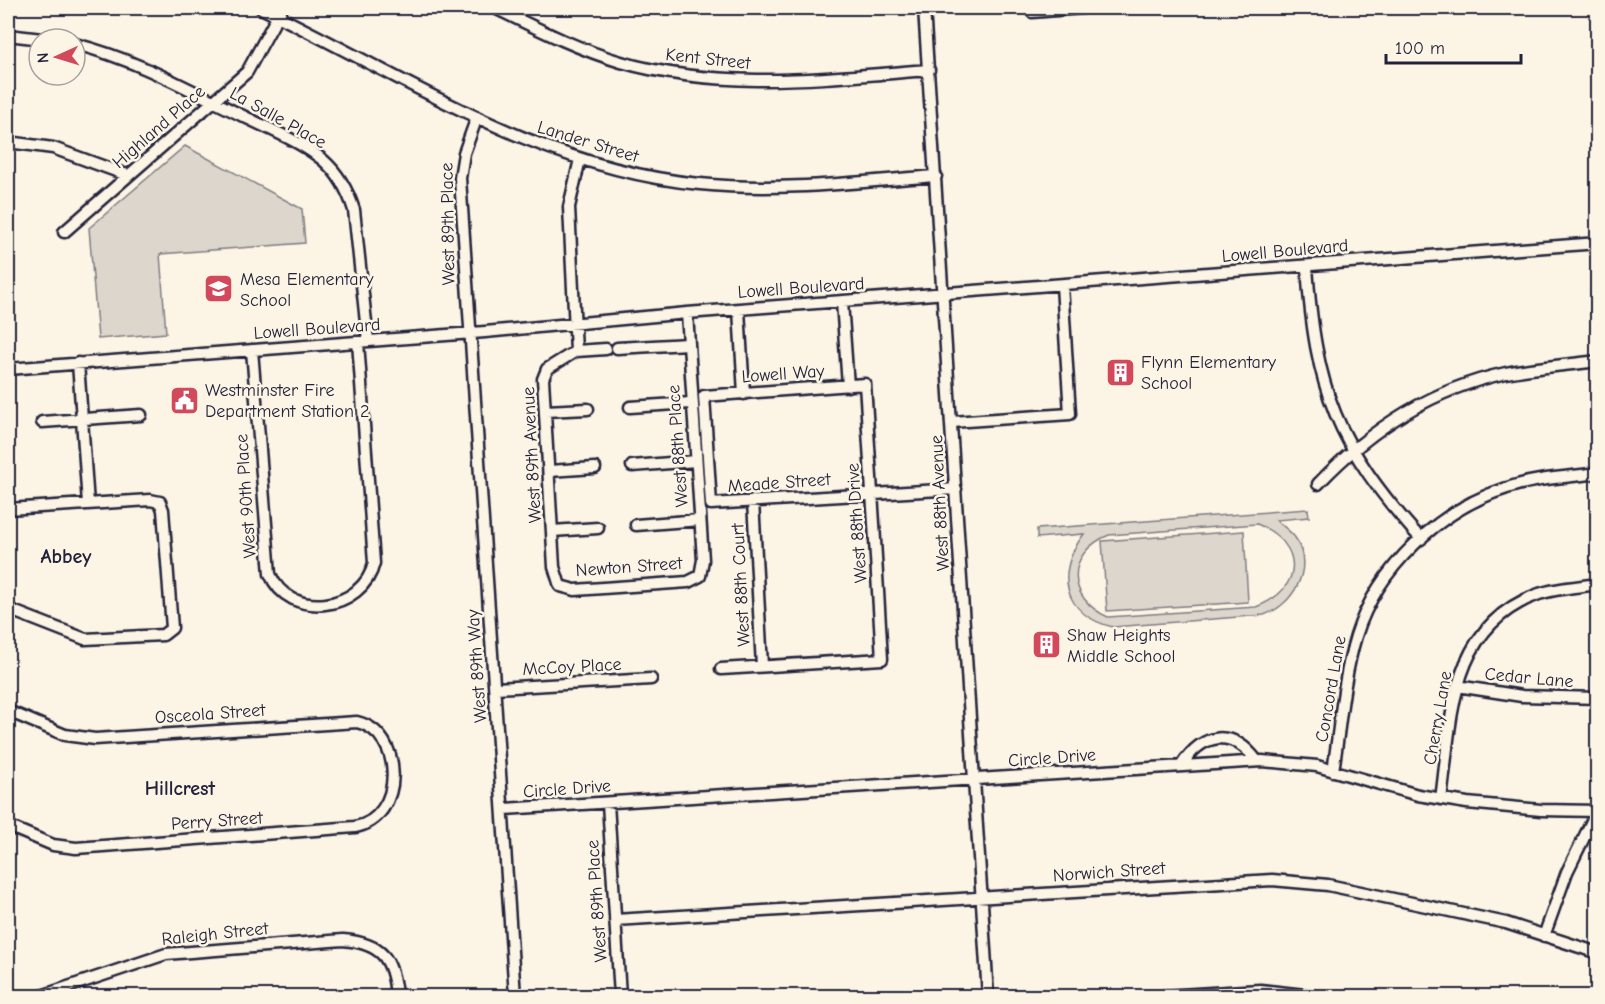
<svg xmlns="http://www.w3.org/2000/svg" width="1605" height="1004" viewBox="0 0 1605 1004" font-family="'Comic Neue',sans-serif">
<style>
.green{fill:#dcd6cc;stroke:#7f7c84;stroke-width:1.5;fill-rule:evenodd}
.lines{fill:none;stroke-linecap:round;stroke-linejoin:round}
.minor-casing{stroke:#22223b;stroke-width:15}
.minor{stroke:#fcf5e5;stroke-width:10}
.labels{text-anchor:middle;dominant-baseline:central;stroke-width:5;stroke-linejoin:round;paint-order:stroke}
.street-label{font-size:18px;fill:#22223b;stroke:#fcf5e5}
.poi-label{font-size:18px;fill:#22223b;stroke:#fcf5e5;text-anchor:start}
.neighbourhood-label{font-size:20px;font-weight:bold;fill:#22223b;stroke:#fcf5e5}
</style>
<rect width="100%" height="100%" fill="#fcf5e5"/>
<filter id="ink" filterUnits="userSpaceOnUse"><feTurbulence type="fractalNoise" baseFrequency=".0167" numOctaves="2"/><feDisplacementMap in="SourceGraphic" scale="12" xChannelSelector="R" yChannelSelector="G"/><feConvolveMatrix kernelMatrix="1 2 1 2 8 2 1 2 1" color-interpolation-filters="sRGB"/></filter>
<g filter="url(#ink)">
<path class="green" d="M185 146 302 209 305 243 160 254 166 333 98 339 89 228Z
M1308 509 1309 517 1276 520C1282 526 1291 531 1296 539 1314 570 1293 605 1264 615L1113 627C1063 615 1054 573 1084 534L1037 538V529ZM1257 524C1305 544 1304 589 1256 607L1108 617C1066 598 1065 553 1109 535Z
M1244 531 1248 602 1107 611 1102 541Z"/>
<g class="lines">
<defs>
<path id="minor" d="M261 8C403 76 540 169 700 184 779 192 858 182 936 176
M495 8C536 28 577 49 621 62 722 91 825 78 929 70
M924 8 988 996
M1031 8 1032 12 1083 8
M8 35 42 39
M75 44C135 59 188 89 243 116 269 129 300 141 323 160 338 173 348 191 354 210L368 341
M477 117 464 153 460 178 515 996
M8 142 53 148 127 175
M580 159 569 207 576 351 547 369 543 379 554 567 560 586 575 590 688 582 700 576 703 560 687 313
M64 232 247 72 282 8
M1307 266C1315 390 1337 446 1421 539
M842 302 848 386
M739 310 744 394
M617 348 688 344
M252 350 270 574C289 621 363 611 374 563L358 342
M576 351 606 349
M78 363 88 504
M8 369 485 332 687 313 1598 243
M630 407 691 403
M545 411 588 409
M42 422 141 415
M952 422 1070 414 1062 285
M632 466 696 461
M549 471 595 468
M1318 484C1369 430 1432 389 1506 373 1536 367 1567 365 1598 361
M753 501 762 666
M8 509 150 500 160 502 163 510 172 628 163 635 85 639 8 609
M636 525 700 520
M552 531 598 528
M721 669 882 659C877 567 871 476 865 384L704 396 711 504C793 499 875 494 956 489
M1457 686 1522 696 1598 698
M496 688 651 679
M8 711 65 735 95 739 357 722C405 733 405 818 355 827L76 848 53 845 8 826
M1181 766C1203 732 1232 728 1257 761
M1333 771C1340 726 1343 679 1356 636 1377 568 1440 509 1507 488 1536 478 1568 477 1598 473
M1441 799C1452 720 1448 626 1539 594 1557 588 1578 587 1598 584
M608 803 620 996
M504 809 1262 761 1317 766 1418 795 1467 803 1541 810 1598 811
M615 920 1272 880 1328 885 1506 923 1598 953
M1544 936 1567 872 1597 811
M41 996 166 954 343 940C382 943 393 959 396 996
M1163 996 1260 990 1314 996"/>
</defs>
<use href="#minor" class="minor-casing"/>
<use href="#minor" class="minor"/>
</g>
</g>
<defs>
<symbol id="school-square" viewBox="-11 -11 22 22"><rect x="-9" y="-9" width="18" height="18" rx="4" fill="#d1495b" stroke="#fcf5e5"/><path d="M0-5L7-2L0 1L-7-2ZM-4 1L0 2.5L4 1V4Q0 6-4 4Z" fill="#fff"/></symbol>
<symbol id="building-square" viewBox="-11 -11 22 22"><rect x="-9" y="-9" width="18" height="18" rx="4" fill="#d1495b" stroke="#fcf5e5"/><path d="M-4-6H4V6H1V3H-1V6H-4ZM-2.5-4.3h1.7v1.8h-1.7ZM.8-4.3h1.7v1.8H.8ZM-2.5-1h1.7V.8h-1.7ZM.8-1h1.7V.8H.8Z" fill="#fff"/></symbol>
<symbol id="civic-square" viewBox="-11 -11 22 22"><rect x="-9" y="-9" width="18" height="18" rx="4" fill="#d1495b" stroke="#fcf5e5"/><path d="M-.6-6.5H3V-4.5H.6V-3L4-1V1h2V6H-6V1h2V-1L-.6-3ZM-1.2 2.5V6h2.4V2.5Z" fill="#fff"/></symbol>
</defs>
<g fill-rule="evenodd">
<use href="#school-square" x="202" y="272" width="33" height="33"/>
<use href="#building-square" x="1104" y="356" width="33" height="33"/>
<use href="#civic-square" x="168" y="384" width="33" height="33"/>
<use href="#building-square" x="1030" y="628" width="33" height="33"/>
</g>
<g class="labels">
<g class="street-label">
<text transform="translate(708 59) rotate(6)">Kent Street</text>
<text transform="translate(278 118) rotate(29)">La Salle Place</text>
<text transform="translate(159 127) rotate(-41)">Highland Place</text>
<text transform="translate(588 142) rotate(17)">Lander Street</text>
<text transform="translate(448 224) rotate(-91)">West 89th Place</text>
<text transform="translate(1285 251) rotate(-5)">Lowell Boulevard</text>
<text transform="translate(801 288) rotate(-4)">Lowell Boulevard</text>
<text transform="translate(317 329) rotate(-4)">Lowell Boulevard</text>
<text transform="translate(783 374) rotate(-4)">Lowell Way</text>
<text transform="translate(678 446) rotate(-94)">West 88th Place</text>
<text transform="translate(532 455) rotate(-93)">West 89th Avenue</text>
<text transform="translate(779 483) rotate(-4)">Meade Street</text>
<text transform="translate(246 496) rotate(-94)">West 90th Place</text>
<text transform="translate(940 503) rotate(-93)">West 88th Avenue</text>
<text transform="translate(857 523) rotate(-94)">West 88th Drive</text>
<text transform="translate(629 567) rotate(-4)">Newton Street</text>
<text transform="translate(741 585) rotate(-93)">West 88th Court</text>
<text transform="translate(477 666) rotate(-94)">West 89th Way</text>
<text transform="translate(572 667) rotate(-3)">McCoy Place</text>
<text transform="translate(1529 678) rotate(5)">Cedar Lane</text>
<text transform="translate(1331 689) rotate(-80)">Concord Lane</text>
<text transform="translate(210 714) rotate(-4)">Osceola Street</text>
<text transform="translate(1438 718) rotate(-80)">Cherry Lane</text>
<text transform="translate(1052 758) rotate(-4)">Circle Drive</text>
<text transform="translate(567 789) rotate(-4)">Circle Drive</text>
<text transform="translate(217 821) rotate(-4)">Perry Street</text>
<text transform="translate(1109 872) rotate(-4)">Norwich Street</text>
<text transform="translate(597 901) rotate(-94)">West 89th Place</text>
<text transform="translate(215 934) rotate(-6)">Raleigh Street</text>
</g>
<g class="poi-label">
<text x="240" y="279">Mesa Elementary<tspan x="240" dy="21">School</tspan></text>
<text x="1141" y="362">Flynn Elementary<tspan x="1141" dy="21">School</tspan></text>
<text x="205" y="390">Westminster Fire<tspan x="205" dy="21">Department Station 2</tspan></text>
<text x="1067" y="635">Shaw Heights<tspan x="1067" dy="21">Middle School</tspan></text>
</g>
<g class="neighbourhood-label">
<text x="66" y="556">Abbey</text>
<text x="180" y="788">Hillcrest</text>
</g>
</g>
<rect width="1605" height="1004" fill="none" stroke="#fcf5e5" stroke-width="30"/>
<rect x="15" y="15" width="1575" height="974" fill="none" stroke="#22223b" stroke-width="2" filter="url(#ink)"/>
<g transform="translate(57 57) rotate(266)"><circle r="28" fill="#fcf5e5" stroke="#a5a1a1" stroke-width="1.5"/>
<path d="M0-4.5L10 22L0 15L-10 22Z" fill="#d1495b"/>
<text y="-9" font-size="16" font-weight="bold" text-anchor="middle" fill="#22223b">N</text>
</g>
<path d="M1386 54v9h135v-9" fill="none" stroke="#22223b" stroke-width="3"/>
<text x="1395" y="54" font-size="18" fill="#22223b" stroke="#fcf5e5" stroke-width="4.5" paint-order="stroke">100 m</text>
</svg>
